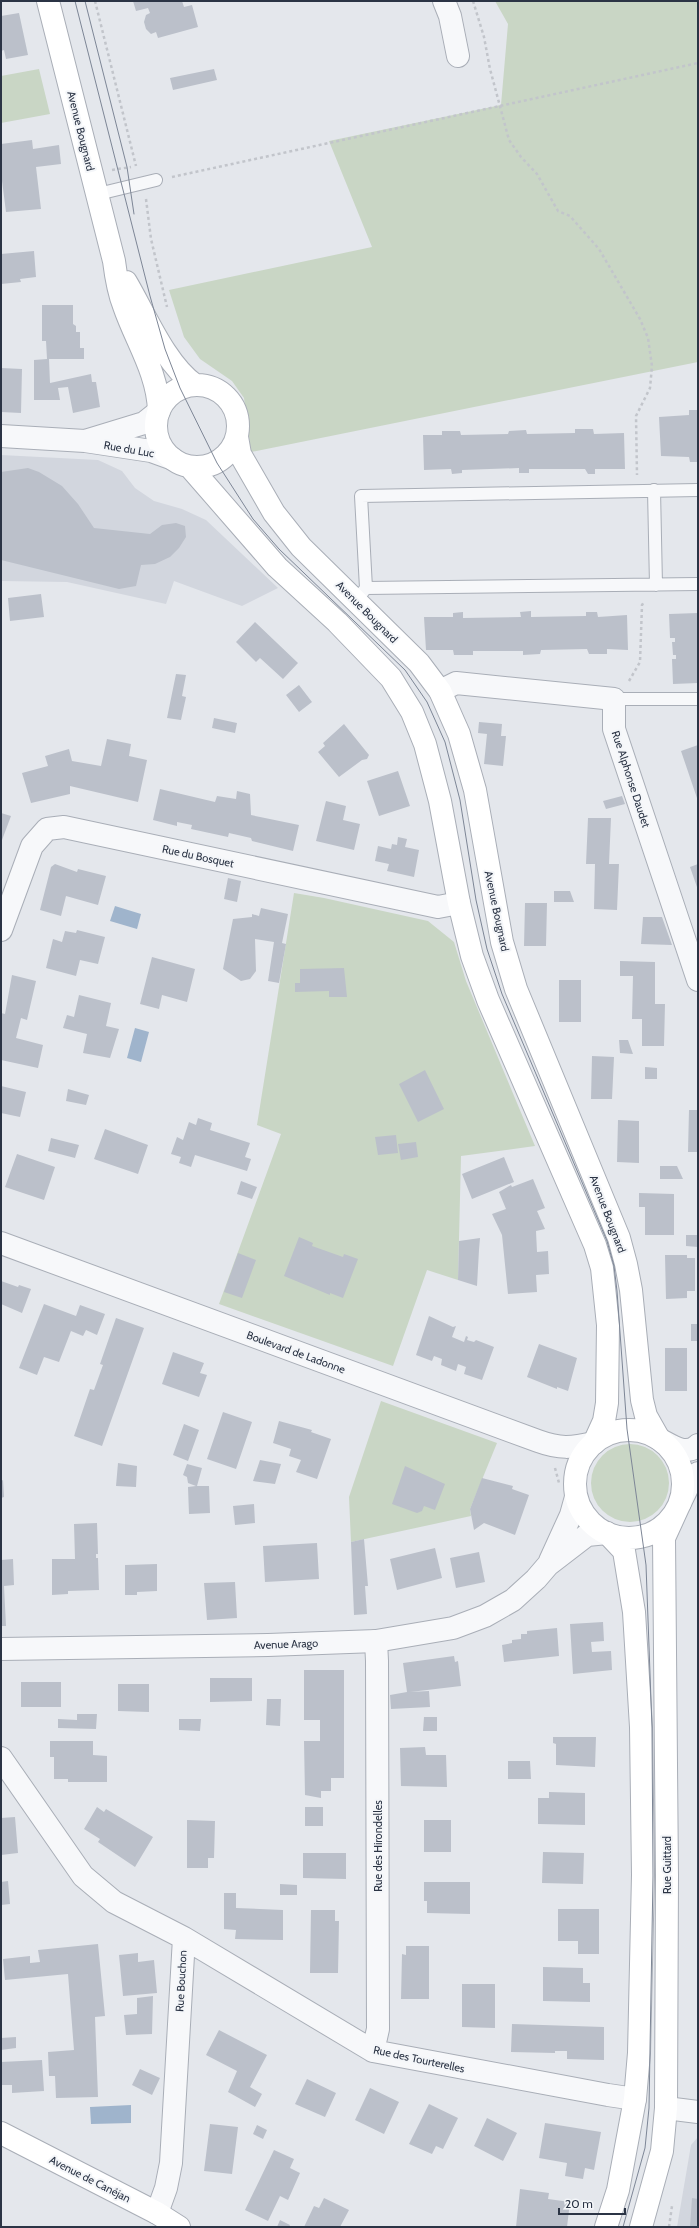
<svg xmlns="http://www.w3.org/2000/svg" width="699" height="2228" viewBox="0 0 699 2228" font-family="Cabin,sans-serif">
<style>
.built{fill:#d2d6de}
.green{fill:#c9d6c5}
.water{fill:#9fb4cc}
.building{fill:#bbc0ca}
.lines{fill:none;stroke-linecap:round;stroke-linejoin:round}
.service-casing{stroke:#a9aeb7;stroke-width:14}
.minor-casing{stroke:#a9aeb7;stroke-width:24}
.tertiary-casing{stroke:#a9aeb7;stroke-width:24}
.secondary-casing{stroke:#a9aeb7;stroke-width:24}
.path{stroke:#c2c5cb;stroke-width:2.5;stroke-dasharray:3 3;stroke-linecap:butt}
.service{stroke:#f7f8fa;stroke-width:12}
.minor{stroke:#f7f8fa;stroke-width:22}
.tertiary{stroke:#f7f8fa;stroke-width:22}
.secondary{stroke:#fff;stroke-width:22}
.tram{stroke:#7d8696;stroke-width:1}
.labels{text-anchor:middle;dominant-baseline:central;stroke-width:4;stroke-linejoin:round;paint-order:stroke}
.street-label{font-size:11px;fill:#2b3445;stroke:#f4f6f9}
</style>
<rect width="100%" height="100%" fill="#e4e7ec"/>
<path class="built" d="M1 455 98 460 122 471 135 488 154 501 182 509 206 520 278 588 242 606 174 581 166 604 67 582 1 581Z
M698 2137V2227H677L691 2145Z"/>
<path class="green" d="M495 1H698V362L251 452 244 398 232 381 200 359 184 337 169 290 372 247 329 141 501 105 508 24Z
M39 69 50 114 1 123V76Z
M294 893 324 898 428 921 454 942 466 981 535 1146 461 1156 458 1280 427 1270 393 1366 219 1304 281 1134 257 1125Z
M381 1401 497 1443 470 1509 471 1516 351 1542 349 1497Z
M591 1483a39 39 0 1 1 78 0a39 39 0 1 1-78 0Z"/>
<path class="water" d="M115 906 141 914 137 929 110 921Z
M135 1028 149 1032 141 1062 127 1058Z
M131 2105V2123L91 2124 90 2107Z"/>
<path class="building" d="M133 1H182L184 7 192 5 198 27 158 38 156 32 151 34 146 29 144 22 146 15 150 13 148 8 136 11Z
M19 13 28 55 6 59 4 50 1 51V16Z
M214 69 217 80 173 90 170 78Z
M32 140 33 149 59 145 61 164 36 167 41 209 6 212 1 173V144Z
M34 251 36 277 20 279 21 282 1 284V254Z
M42 305H73V324L76 326V332H80V348H84V359H49L50 383 91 374 92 382H96L100 407 73 413 68 387 58 388 60 400H34V360L47 359 46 341H42Z
M1 368 22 369 21 413 1 412Z
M689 410H698V462H690L689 457 661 456 659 417 689 415Z
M575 429H593L594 434 624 433 625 469H595V474H588L585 469H529V473H519V468L462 470V473L452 474 451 469 424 470 423 435H442V431H460L461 435 508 434 509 431 526 430 527 434 575 433Z
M28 468 39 472 62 486 78 504 94 528 150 534 162 525 176 523 185 526 186 537 179 548 170 557 155 564 141 565 136 586 119 589 1 560V472Z
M41 594 44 617 10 621 8 598Z
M531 611V617L586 616V612H597L598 617 627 615 628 650 607 649V654H589L587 649 541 650 540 654 523 655V651H473V655H454L453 650H426L424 617H453V613L463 612V618L521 617 520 612Z
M698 613V683L673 684 672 659H676V655H673L672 642H675V638H670L669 614Z
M255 622 298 663 283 679 260 658 256 662 236 642Z
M176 674 186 675 182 696 186 697 181 720 167 718Z
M299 685 312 702 299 712 286 695Z
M214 718 237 723 235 733 212 728Z
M479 722 502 724 501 736H506L503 766 484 764 487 734 478 733Z
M344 724 369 755 367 759 362 760 339 777 318 752 325 746 323 743Z
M107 739 131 744 129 756 147 760 138 802 70 786V794L31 803 22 773 48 766 45 756 69 749 72 761 101 766Z
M698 745V801L681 751Z
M398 771 410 806 379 816 367 781Z
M160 789 215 802 217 796 236 799 237 791 250 794 251 815 299 825 293 851 252 841 251 838 229 833 228 837 191 829 192 825 177 822V826L153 820Z
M622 796 625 804 606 809 603 801Z
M326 801 346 806 343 820 360 824 354 850 316 841Z
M1 813 11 816 2 840H1Z
M588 818H611L609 864H619L617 910 594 909 595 864H586Z
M398 837 407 839 405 847 419 850 414 877 387 871 389 864 375 861 378 846 391 849 392 844 397 845Z
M55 864 77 872 78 869 106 876 98 905 66 896 61 916 40 910 51 867Z
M698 864V890L690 867Z
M228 878 241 881 237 902 224 899Z
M554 891H570L574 902H554Z
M525 903H547L546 946H524Z
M261 908 288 914 282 943 286 944 279 983 268 981 274 942 255 939 256 971 250 979 241 981 223 969 233 919 252 917V914L259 916Z
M643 917H662L672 945 641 944Z
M77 930 105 937 98 964 80 960 76 976 46 968 53 939 62 942 65 931 76 933Z
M152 957 195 969 187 1002 162 995 159 1009 140 1004Z
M620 961 655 962V1004H665L664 1046H642V1019H632L633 976H620Z
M344 968 347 997H329V991L295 992V983H300V969Z
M12 975 36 981 27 1020 21 1018 16 1038 43 1045 38 1068 1 1060V1013L5 1014Z
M559 980H581V1022H559Z
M79 995 111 1003 106 1026 119 1029 110 1058 83 1053 87 1034 63 1028 67 1015 74 1017Z
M619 1040H628L633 1054 620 1053Z
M592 1056 614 1057 612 1099H591Z
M645 1067 657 1068V1079H645Z
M425 1070 444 1109 418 1122 399 1084Z
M1 1086 26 1092 20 1117 1 1113Z
M68 1089 89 1095 86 1105 66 1101Z
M689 1110H698V1152H688Z
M198 1118 212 1123 210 1130 250 1143 245 1157 251 1159 247 1171 195 1155 191 1167 179 1163 181 1157 171 1154 177 1137 183 1140 189 1122 196 1125Z
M618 1120 639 1121V1163L617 1162Z
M105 1129 148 1145 138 1174 94 1159Z
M396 1135 398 1153 378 1155 375 1137Z
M51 1138 79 1145 75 1158 48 1151Z
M416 1142 418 1157 401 1160 398 1144Z
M17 1154 55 1167 44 1200 5 1187Z
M504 1157 514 1182 472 1199 462 1174Z
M660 1166H677L683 1179H660Z
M533 1179 545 1208 537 1211 545 1229 536 1231 537 1252 548 1251 549 1274 536 1275 537 1292 508 1294 502 1235 492 1214 506 1209 499 1192 511 1185 512 1187Z
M241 1181 257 1187 252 1199 237 1194Z
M639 1193 674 1194V1235H645V1207H639Z
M686 1235H698V1247L686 1246Z
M299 1237 313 1243 312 1246 343 1257 344 1254 358 1259 343 1298 330 1293V1295L284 1276Z
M480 1238 479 1250 477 1286 458 1280 459 1241Z
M238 1253 256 1260 242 1298 224 1292Z
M665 1255H687V1258H695V1291H687V1298L666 1299Z
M1 1281 18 1287 19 1285 31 1289 22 1313 1 1304Z
M44 1304 76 1316 80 1305 105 1314 97 1335 86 1330 83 1336 71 1331 59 1362 44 1357 37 1375 19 1368Z
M429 1316 453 1327 456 1326 452 1337 464 1342 466 1336 468 1337 467 1340 474 1342 476 1340 494 1347 482 1380 464 1374 466 1367 458 1364 456 1371 441 1365 442 1359 434 1356 432 1361 416 1355Z
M116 1318 144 1328 102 1446 74 1436 90 1389 94 1390 103 1365 100 1364Z
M691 1324H698V1341H691Z
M539 1344 577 1358 568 1391 557 1387V1389L527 1377Z
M665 1348H687V1391H665Z
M173 1352 204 1363 200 1373 207 1375 199 1397 162 1384Z
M223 1412 252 1422 236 1469 207 1459Z
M279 1421 312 1430 311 1432 331 1439 317 1479 296 1472 301 1460 289 1456 291 1449 273 1443Z
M184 1424 199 1430 188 1461 173 1455Z
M260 1460 281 1464 275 1484 253 1481Z
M118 1463 137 1466 136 1487 116 1486Z
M187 1464 202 1468 197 1486H209L210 1513 189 1514 188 1487 196 1486 188 1483 187 1477 183 1475Z
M405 1466 445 1484 435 1510 424 1506 422 1511 417 1513 392 1504Z
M482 1478 513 1486 512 1489 529 1495 515 1535 484 1523 474 1530 470 1509Z
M3 1480 4 1497 1 1498V1481Z
M254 1504 255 1523 235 1525 233 1506Z
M97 1523 98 1554H96V1558H98L99 1590 68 1591V1594L52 1595V1559H75L74 1524Z
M364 1539 368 1586H365L367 1614 354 1615 351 1542Z
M317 1543 319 1579 265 1582 263 1546Z
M435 1548 442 1578 397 1590 390 1559Z
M479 1552 485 1582 456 1588 450 1558Z
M13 1559 14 1585 4 1586 6 1626H1V1560Z
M157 1564V1591L137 1592V1595H125V1565Z
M235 1582 237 1618 207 1620 204 1583Z
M603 1622 604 1641 591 1642 592 1652 611 1651 612 1670 573 1674 570 1624Z
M557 1628 559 1656 504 1662 502 1645 512 1643V1640L521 1639V1634H527V1631Z
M454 1656 455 1662 458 1661 461 1686 410 1692 429 1691 430 1707 391 1709 390 1695 407 1692 403 1663Z
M304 1670H344V1778H331V1791H321V1798L305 1795 304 1741H320V1720H304Z
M210 1678H252V1701L210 1702Z
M21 1682H61V1707H21Z
M118 1684H149V1712L118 1711Z
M267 1699H281L280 1726 266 1725Z
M77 1714H97L96 1729 58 1728V1719L77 1720Z
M424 1717H437V1731H423Z
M179 1719H201L200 1731 179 1730Z
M553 1737H596L595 1767 556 1765V1744L553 1743Z
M50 1741H93V1755L107 1756V1782H68V1779H54V1757H50Z
M425 1747 426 1755H446L447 1787 401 1786 400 1748Z
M508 1761H530L531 1779H508Z
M549 1792 585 1793V1825L538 1824V1798H549Z
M97 1807 104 1812 106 1809 153 1837 135 1867 98 1842 100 1839 84 1829Z
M305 1807H323V1826H305Z
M15 1817 18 1853 1 1855V1818Z
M187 1820 215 1821 214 1858H208V1868H187Z
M424 1820H451V1852H424Z
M543 1852 584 1853 583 1884 542 1883Z
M303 1853H346V1879L303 1878Z
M8 1881 10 1904 1 1905V1882Z
M424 1882H470V1914L427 1913V1901H424Z
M280 1884 297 1885V1895H280Z
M224 1893H236V1908L283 1910V1940L235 1939 236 1930 224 1929Z
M558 1909H599V1954H578V1941H558Z
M311 1910H335V1921H339L338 1973H310Z
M98 1944 105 2016 95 2017 98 2097 56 2098 55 2076H49L48 2052 74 2050 68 1974 5 1980 3 1959 30 1956V1963L40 1962 38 1950Z
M406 1946H429V1999H401L402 1954 406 1955Z
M138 1953V1962L154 1960 157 1993 123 1996 119 1955Z
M543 1967 583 1968V1983H590V2002L543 2001Z
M462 1984H495V2028L462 2027Z
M153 1996 152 2034 126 2035 124 2015 137 2014V1998Z
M512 2024 604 2027V2060L567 2059V2051H555V2053L511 2052Z
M219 2030 267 2055 250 2087 262 2094 255 2107 228 2092 237 2071 206 2055Z
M16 2037V2048L1 2050V2038Z
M42 2060 44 2091 12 2093V2085H1V2062Z
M140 2069 160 2078 152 2095 132 2085Z
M307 2079 336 2093 325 2117 295 2104Z
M370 2088 399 2102 384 2134 355 2120Z
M429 2104 458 2118 443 2149 436 2146 432 2154 409 2144Z
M487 2118 517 2133 503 2161 474 2146Z
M545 2123 601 2132 594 2170 585 2168 583 2179 565 2176 567 2163 539 2158Z
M210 2124 238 2127 232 2174 204 2171Z
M257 2125 267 2130 263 2139 253 2134Z
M274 2150 294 2159 290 2168 300 2173 288 2200 280 2196 268 2221 245 2210Z
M520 2189 549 2193 548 2199 570 2202 567 2227H516Z
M324 2198 349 2210 340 2227H304L314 2206 319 2208Z
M692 2198 698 2199V2227H690Z
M280 2220 290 2225 289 2227H277Z"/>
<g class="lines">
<defs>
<path id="service" d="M98 194 156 180
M654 490 656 585
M366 588 361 496 698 490
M362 593 366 588 698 584
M614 699H698"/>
<path id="minor" d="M444 1 450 16 458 56
M159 411 144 423 85 441 151 451 173 459
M1 436 85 441
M440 691 456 683 614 699V729L698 980
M1 930 32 846 47 829 64 827 438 907 459 903
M1 1243 538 1441C560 1449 571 1448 594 1443
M659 1439C671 1445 686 1457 698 1445
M680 1503 692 1478 698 1473
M1 1758 83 1876 114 1902 184 1938 171 2163 166 2188 157 2213
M184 1938 373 2051 608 2095 635 2099
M373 2051 378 2029 377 1661 376 1641
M666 2108 698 2112"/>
<path id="tertiary" d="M550 1561 571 1515 576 1497
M1 1649 268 1645 376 1641 453 1628 485 1616 513 1600 536 1579 548 1565 587 1535 607 1533"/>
<path id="secondary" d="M48 1 114 261C116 277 118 291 124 306 136 341 158 373 159 411
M126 282C145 314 165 364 195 385
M156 426a41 41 0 1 1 82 0a41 41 0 1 1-82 0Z
M237 437 240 454 274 513 301 547 419 663 440 691 459 734 475 790 502 942 516 989 619 1238 626 1264 631 1290 642 1400 646 1416 659 1439
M190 467 277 567 337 622 391 678 412 712 425 744 440 801 459 903 472 956 488 1000 595 1245 602 1268 608 1325 607 1403 604 1421 594 1443
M575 1484a54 54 0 1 1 108 0a54 54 0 1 1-108 0Z
M1 2133 157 2213 179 2227
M606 2227 618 2190 635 2099 639 2053 643 1875 641 1727 634 1612 624 1551 607 1533
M641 2227 662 2151 666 2108 667 1876 664 1538 680 1503"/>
</defs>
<use href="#service" class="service-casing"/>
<use href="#minor" class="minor-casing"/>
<use href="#tertiary" class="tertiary-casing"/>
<use href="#secondary" class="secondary-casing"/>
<path class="path" d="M95 1 136 166
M473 1 484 37 490 69 509 140 521 157 537 174 558 211 570 216 599 249 640 319 648 338 652 366 650 388 636 416 637 475
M112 170 131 167
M172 177 698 63
M146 199 151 239 167 307
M217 388 222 393
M629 681 640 662 642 605 644 602
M555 1468 559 1483
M669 2227 672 2206"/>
<use href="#service" class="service"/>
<use href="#minor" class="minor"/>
<use href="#tertiary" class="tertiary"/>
<use href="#secondary" class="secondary"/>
<path class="tram" d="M75 1 150 296 165 349 180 388 217 463 253 519 279 549 405 670 427 702 445 742 460 800 476 900 487 949 502 994 607 1241 614 1266 617 1291 627 1429 646 1565 652 1728 653 1876 649 2108 645 2148 623 2227
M85 1 127 167 134 214"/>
</g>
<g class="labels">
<g class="street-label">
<text transform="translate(81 131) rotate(76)">Avenue Bougnard</text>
<text transform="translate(129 449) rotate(10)">Rue du Luc</text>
<text transform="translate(367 612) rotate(45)">Avenue Bougnard</text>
<text transform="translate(631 779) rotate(72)">Rue Alphonse Daudet</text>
<text transform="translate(198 856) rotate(12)">Rue du Bosquet</text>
<text transform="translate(497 911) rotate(78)">Avenue Bougnard</text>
<text transform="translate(608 1214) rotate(69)">Avenue Bougnard</text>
<text transform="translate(296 1352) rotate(20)">Boulevard de Ladonne</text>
<text transform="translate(286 1644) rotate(-2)">Avenue Arago</text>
<text transform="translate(378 1846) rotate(-90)">Rue des Hirondelles</text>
<text transform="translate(667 1865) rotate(-90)">Rue Guittard</text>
<text transform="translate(181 1981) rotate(-87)">Rue Bouchon</text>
<text transform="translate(419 2059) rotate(12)">Rue des Tourterelles</text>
<text transform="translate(90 2179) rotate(27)">Avenue de Canéjan</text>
</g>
</g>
<rect width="699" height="2228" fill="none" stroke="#2b3445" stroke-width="4"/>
<path d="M559 2208v6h66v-6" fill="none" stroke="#2b3445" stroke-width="2"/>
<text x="565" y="2208" font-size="12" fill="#2b3445" stroke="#f4f6f9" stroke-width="3" paint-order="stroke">20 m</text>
</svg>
